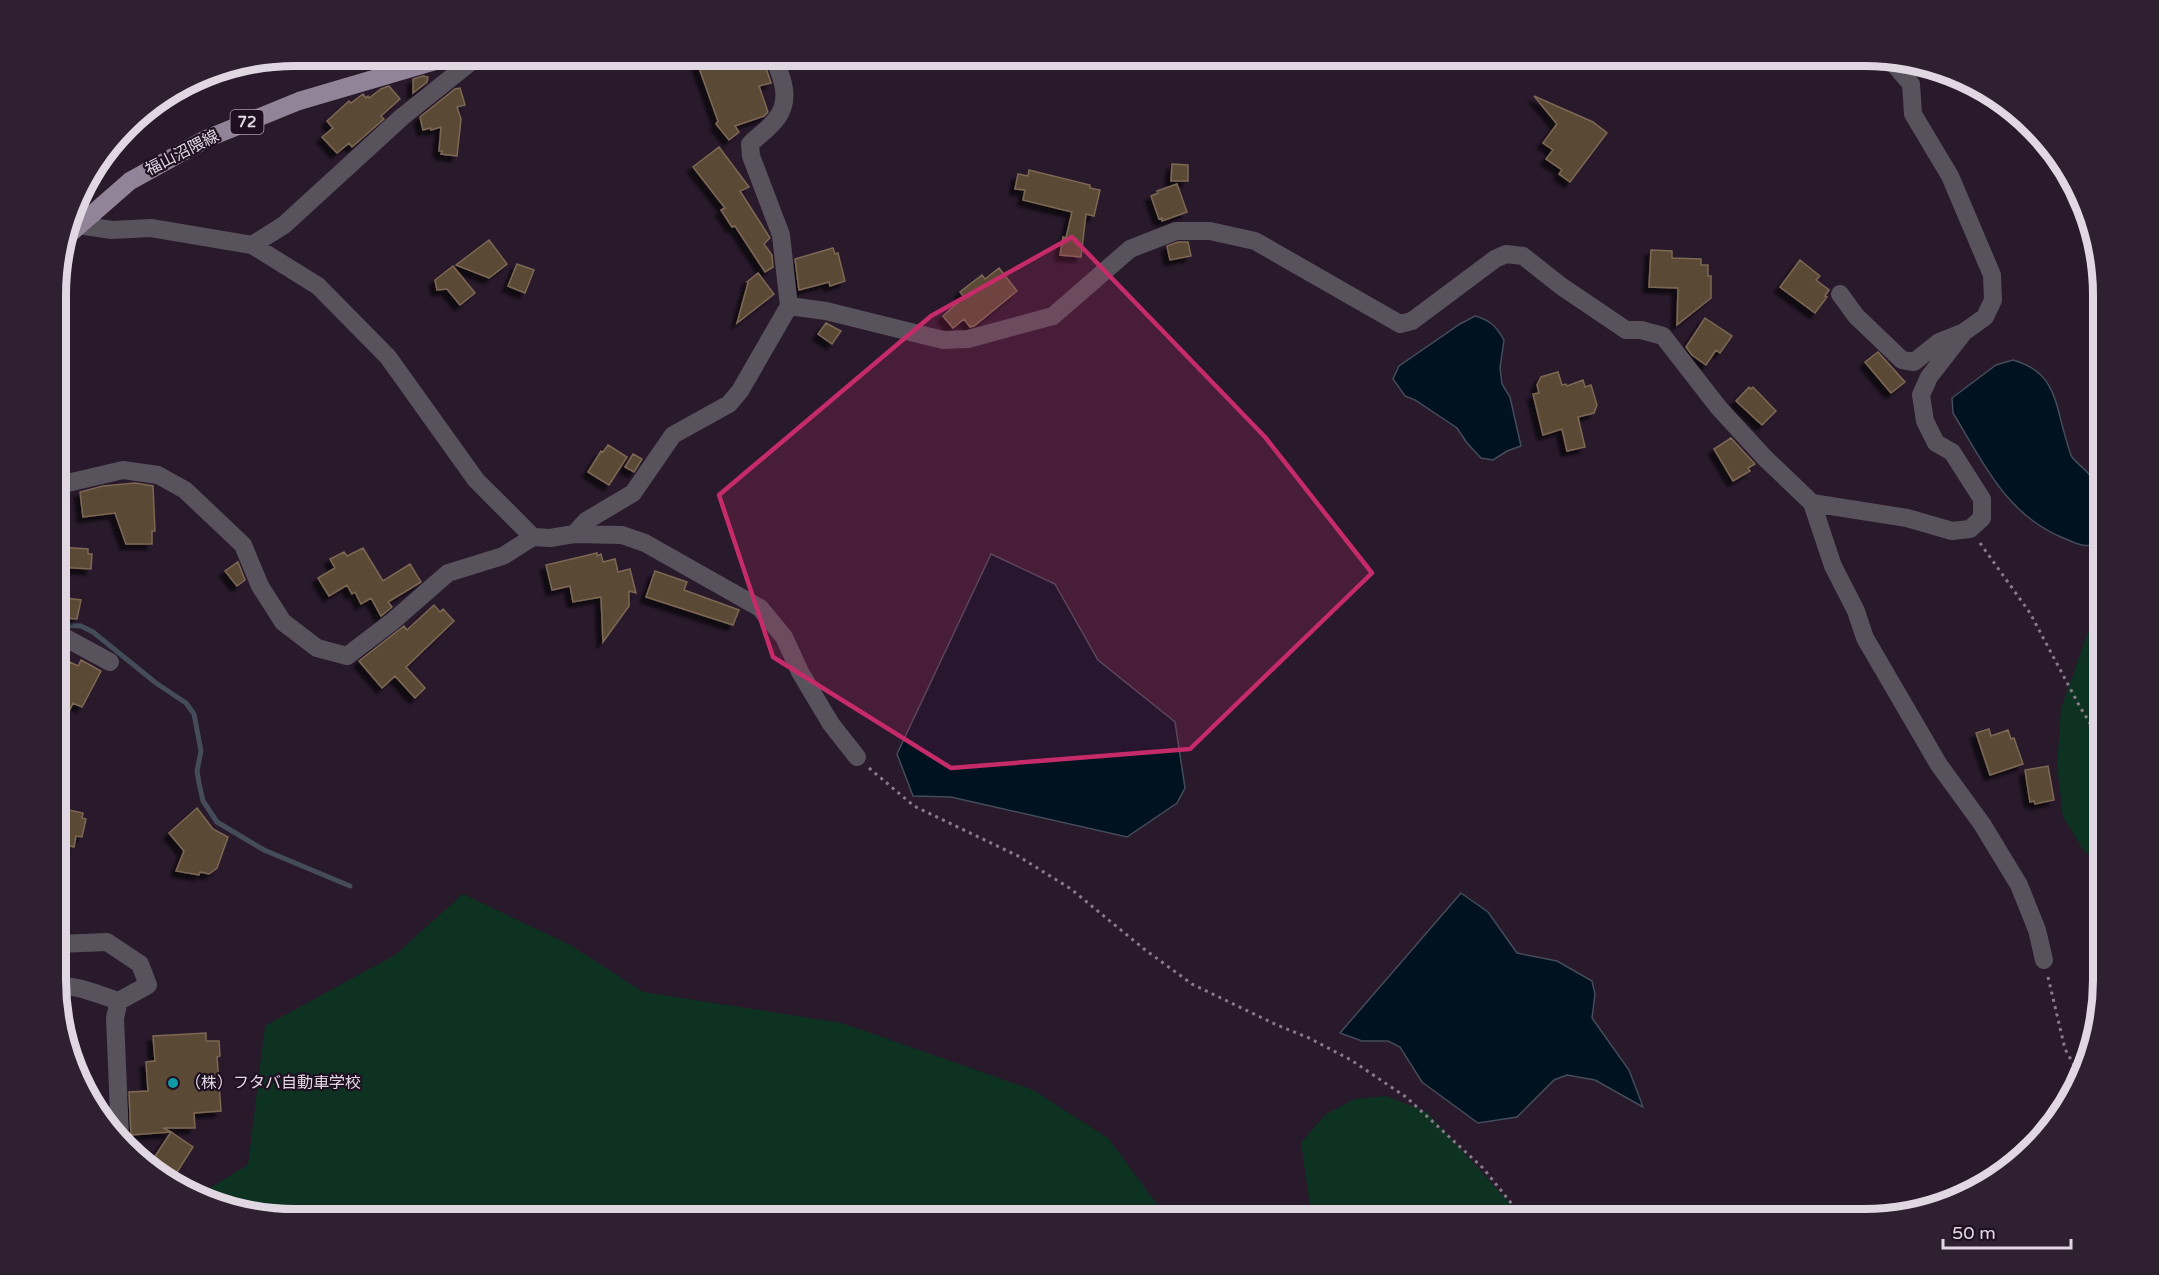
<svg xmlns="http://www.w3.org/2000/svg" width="2159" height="1275" viewBox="0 0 2159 1275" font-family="'Varela Round','Noto Sans JP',sans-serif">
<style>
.green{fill:#0d3222}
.water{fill:#00111f;stroke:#444c5a;stroke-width:1.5}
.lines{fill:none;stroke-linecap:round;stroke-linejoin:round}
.stream{stroke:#444c5a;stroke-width:5}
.building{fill:#5a4835;stroke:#7c6854;stroke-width:1.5;filter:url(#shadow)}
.path{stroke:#877b8a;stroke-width:3;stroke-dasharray:3 4.5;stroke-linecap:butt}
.minor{stroke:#58525c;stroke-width:18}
.major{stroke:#918498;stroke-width:18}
.marked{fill:#c52b69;fill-opacity:0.2;stroke:#c52b69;stroke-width:4.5;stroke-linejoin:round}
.culture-dot{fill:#0f9aa8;stroke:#1e1021;stroke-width:2}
.labels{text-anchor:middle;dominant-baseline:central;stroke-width:4.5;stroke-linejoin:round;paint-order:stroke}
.shield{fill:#1e1021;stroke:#a69ba9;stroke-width:1.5}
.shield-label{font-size:15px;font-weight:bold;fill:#e1d7e3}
.street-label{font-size:16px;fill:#e1d7e3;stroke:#1e1021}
.poi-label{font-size:16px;fill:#e1d7e3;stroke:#1e1021;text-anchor:start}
.rim{fill:none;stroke:#e1d7e3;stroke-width:8}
</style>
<defs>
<filter id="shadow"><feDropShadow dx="-5.5" dy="5.5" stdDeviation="1.5" flood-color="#0009"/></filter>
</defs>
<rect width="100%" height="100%" fill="#28192b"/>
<path class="green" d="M2103 590V863L2084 851 2063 817 2057 766 2061 708Z
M463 894 570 945 643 992 842 1023 1033 1090 1108 1138 1168 1219H294L232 1211 196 1196 248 1165 265 1026 395 955Z
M1386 1096 1427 1112 1524 1219H1312L1301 1143 1326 1114 1355 1099Z"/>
<path class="water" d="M1475 316C1490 320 1496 326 1504 340L1500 368 1502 384 1510 397 1521 446 1507 451 1493 460 1481 458 1467 443 1457 428 1415 400 1405 396 1393 379 1399 366 1460 324Z
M2013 360C2056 372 2055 403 2066 439 2068 445 2069 452 2072 457 2077 464 2086 469 2091 477 2100 490 2108 530 2101 544 2082 548 2078 544 2061 537 2005 513 1983 462 1953 413L1952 398 1996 365Z
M991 554 1055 584 1098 660 1175 722 1185 788 1177 803 1127 837 951 797 913 796 897 754Z
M1461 893 1488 912 1517 953 1557 961 1592 981 1595 994 1592 1018 1629 1070 1643 1107 1595 1080 1567 1075 1554 1080 1517 1117 1478 1123 1422 1082 1400 1047 1388 1041H1362L1340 1033Z"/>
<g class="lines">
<path class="stream" d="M58 625 81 626 93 632 156 683 186 703 194 714 201 751 197 771 199 783 203 801 217 822 264 850 350 886"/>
</g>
<path class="building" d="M732 56H762L771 83 759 86 768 112 764 116 735 126 739 132 729 140 716 124 718 121 698 65Z
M423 76 428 77 427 82 413 93V79Z
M389 86 400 99 381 116 384 119 352 147 349 143 337 153 322 137 333 128 327 121 349 101 351 103 363 94 366 98 368 96 369 98 381 89Z
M460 88 465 105 457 107 461 119 457 156 441 154 442 151H439L441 127 431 130 430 128 423 130 420 117 455 89Z
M1534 96 1593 122 1607 133 1570 182 1559 174 1562 170 1546 159 1553 150 1543 143 1557 124Z
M719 147 749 187 740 191 770 238 764 244 772 255 773 267 765 272 735 226 732 227 721 210 725 208 693 167Z
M1172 164 1188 165V181H1171Z
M1029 170 1090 185V188L1100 190 1094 216 1086 214 1081 257 1060 255 1063 237 1066 238 1072 212 1023 200 1025 190 1015 189 1018 174 1028 176Z
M1177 184 1187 212 1162 221V218L1159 219 1151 196 1158 193 1157 191Z
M489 240 507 264 489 278 456 265Z
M1178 242H1188L1191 256 1170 260 1167 246Z
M833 248 835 254 838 253 845 281 830 286 829 282 799 290 795 259Z
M1651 250 1672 251V258L1701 259V265H1708V276H1711V298L1677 325 1678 288 1649 287Z
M1800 260 1820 276 1816 280 1829 290 1825 296 1827 297 1815 313 1780 287Z
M517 264 534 270 525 293 508 286Z
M453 266 475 293 460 305 447 289 437 290 435 280Z
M999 268 1017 291 974 326 970 327 964 319 953 328 943 316 964 297 960 292 982 275 985 279Z
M758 273 774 294 737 323 748 283 747 282Z
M1705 318 1732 336 1720 353 1716 350 1706 365 1692 355 1686 347Z
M826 323 841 331 832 344 818 334Z
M1878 352 1905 382 1891 393 1865 362Z
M1558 372 1562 385 1566 384 1567 386 1583 380 1585 387 1591 385 1597 405 1594 413 1578 417 1585 447 1567 451 1562 429 1543 435 1533 394 1539 393 1537 385 1541 377Z
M1749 387 1751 389 1753 387 1776 411 1762 425 1736 401Z
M1731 438 1755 464 1748 468 1750 471 1733 481 1714 449Z
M608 445 627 457 609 485 588 472 601 451 603 452Z
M633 454 642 459 634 472 625 467Z
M135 483 153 486 155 531H152V544H126L115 513 83 517 80 492 103 486Z
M60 547 88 549V554H92L91 569 58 567Z
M363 548 383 581 410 564 421 582 388 602 392 607 381 616 371 598 361 604 355 592 352 594 347 585 329 596 318 578 335 568 330 559 344 552 347 556Z
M597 553V556L601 554 603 562 615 559 618 572 630 569 636 593 629 591V606L603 642 601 597 573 602 570 586 552 590 546 565Z
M238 562 245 580 237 586 225 571Z
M655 571 687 582 684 590 739 610 733 625 646 597Z
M66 598 81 600 77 619 65 618Z
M434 605 440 612 443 609 454 621 406 667 425 688 415 698 395 676 382 688 359 661 404 626 407 630Z
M81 660 101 671 82 707 73 703 58 736V687L70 662 78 666Z
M1989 729 1991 736 2008 730 2011 739 2014 738 2023 764 1990 775 1976 733Z
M2048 766 2054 800 2035 804 2034 801 2030 802 2025 770Z
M197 808 213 829 228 837 217 868 209 874 200 872 199 875 176 871 184 851 169 833Z
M64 809 83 813 82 818 86 819 82 837 76 836 74 847 58 843Z
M206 1033V1041H219L220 1056 217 1057 221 1111 194 1113 195 1128H163L171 1132 131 1135 129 1092 148 1091 146 1062 155 1061 153 1036Z
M171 1132 193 1147 170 1183 150 1164Z"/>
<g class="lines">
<path class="path" d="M1980 543 2030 613 2080 707 2103 744
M869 768 914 806 1018 856 1071 889 1144 949 1192 984 1277 1025 1309 1038 1351 1060 1406 1097 1483 1168 1524 1219
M2048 977 2065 1049 2079 1074"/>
<path class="minor" d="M773 56C781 75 792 98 777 118 770 128 758 136 750 144L751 156 781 235 789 306 826 311 943 340 968 339 1053 316 1130 249 1176 231H1210L1255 241 1400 324 1412 321 1495 259 1506 254 1523 256 1561 286 1626 330H1641L1663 336 1719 408 1765 458 1812 503 1907 518 1952 531 1970 529 1982 518V499L1952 452 1936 443 1925 421 1921 395 1929 377 1964 332 1985 317 1993 300 1992 275 1950 176 1913 114 1911 84 1893 63 1892 59
M71 220 78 225 112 230 151 228 252 245 318 286 388 357 476 480 533 537
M252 245 284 225 402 117 472 61 475 56
M1840 294 1856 316 1902 360 1914 362 1939 342 1964 332
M58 482 63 484 123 470 158 475 185 490 243 545 260 586 283 622 317 648 347 656 393 621 448 573 503 556 533 537 550 538 574 534 586 521 633 493 673 435 729 404 740 391 789 306
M1812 503 1833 566 1856 611 1865 638 1939 765 1982 824 2019 885 2037 930 2044 960
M574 534 622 535 645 543 760 608 784 637 800 672 831 724 857 757
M58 636H62L110 662
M58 944 107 942 140 964 148 985 119 1001
M58 986C80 985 98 995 119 1001L115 1018 120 1136"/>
<path class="major" d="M66 237 130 181 206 139 299 101 452 56"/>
</g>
<path class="marked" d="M1072 237 1265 437 1372 573 1190 749 951 768 773 657 719 495 931 316Z"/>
<circle class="culture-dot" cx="173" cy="1083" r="6"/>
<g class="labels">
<rect class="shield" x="230.5" y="110" width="33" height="24" rx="4.5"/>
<g class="shield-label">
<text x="247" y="122">72</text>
</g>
<g class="street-label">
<text transform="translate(182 153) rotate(-27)">福山沼隈線</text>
</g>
<g class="poi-label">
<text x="185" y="1083">（株）フタバ自動車学校</text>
</g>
</g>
<path d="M0 0H2159V1275H0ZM295 66H1864A229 229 0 0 1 2093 295V980A229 229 0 0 1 1864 1209H295A229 229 0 0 1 66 980V295A229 229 0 0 1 295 66Z" fill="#2e2031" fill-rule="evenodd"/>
<path class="rim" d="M295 66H1864A229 229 0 0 1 2093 295V980A229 229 0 0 1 1864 1209H295A229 229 0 0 1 66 980V295A229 229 0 0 1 295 66Z"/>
<path d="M1943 1239v9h128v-9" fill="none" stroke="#e1d7e3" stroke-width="3"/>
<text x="1952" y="1239" font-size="18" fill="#e1d7e3" stroke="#1e1021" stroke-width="4.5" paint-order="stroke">50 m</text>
</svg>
